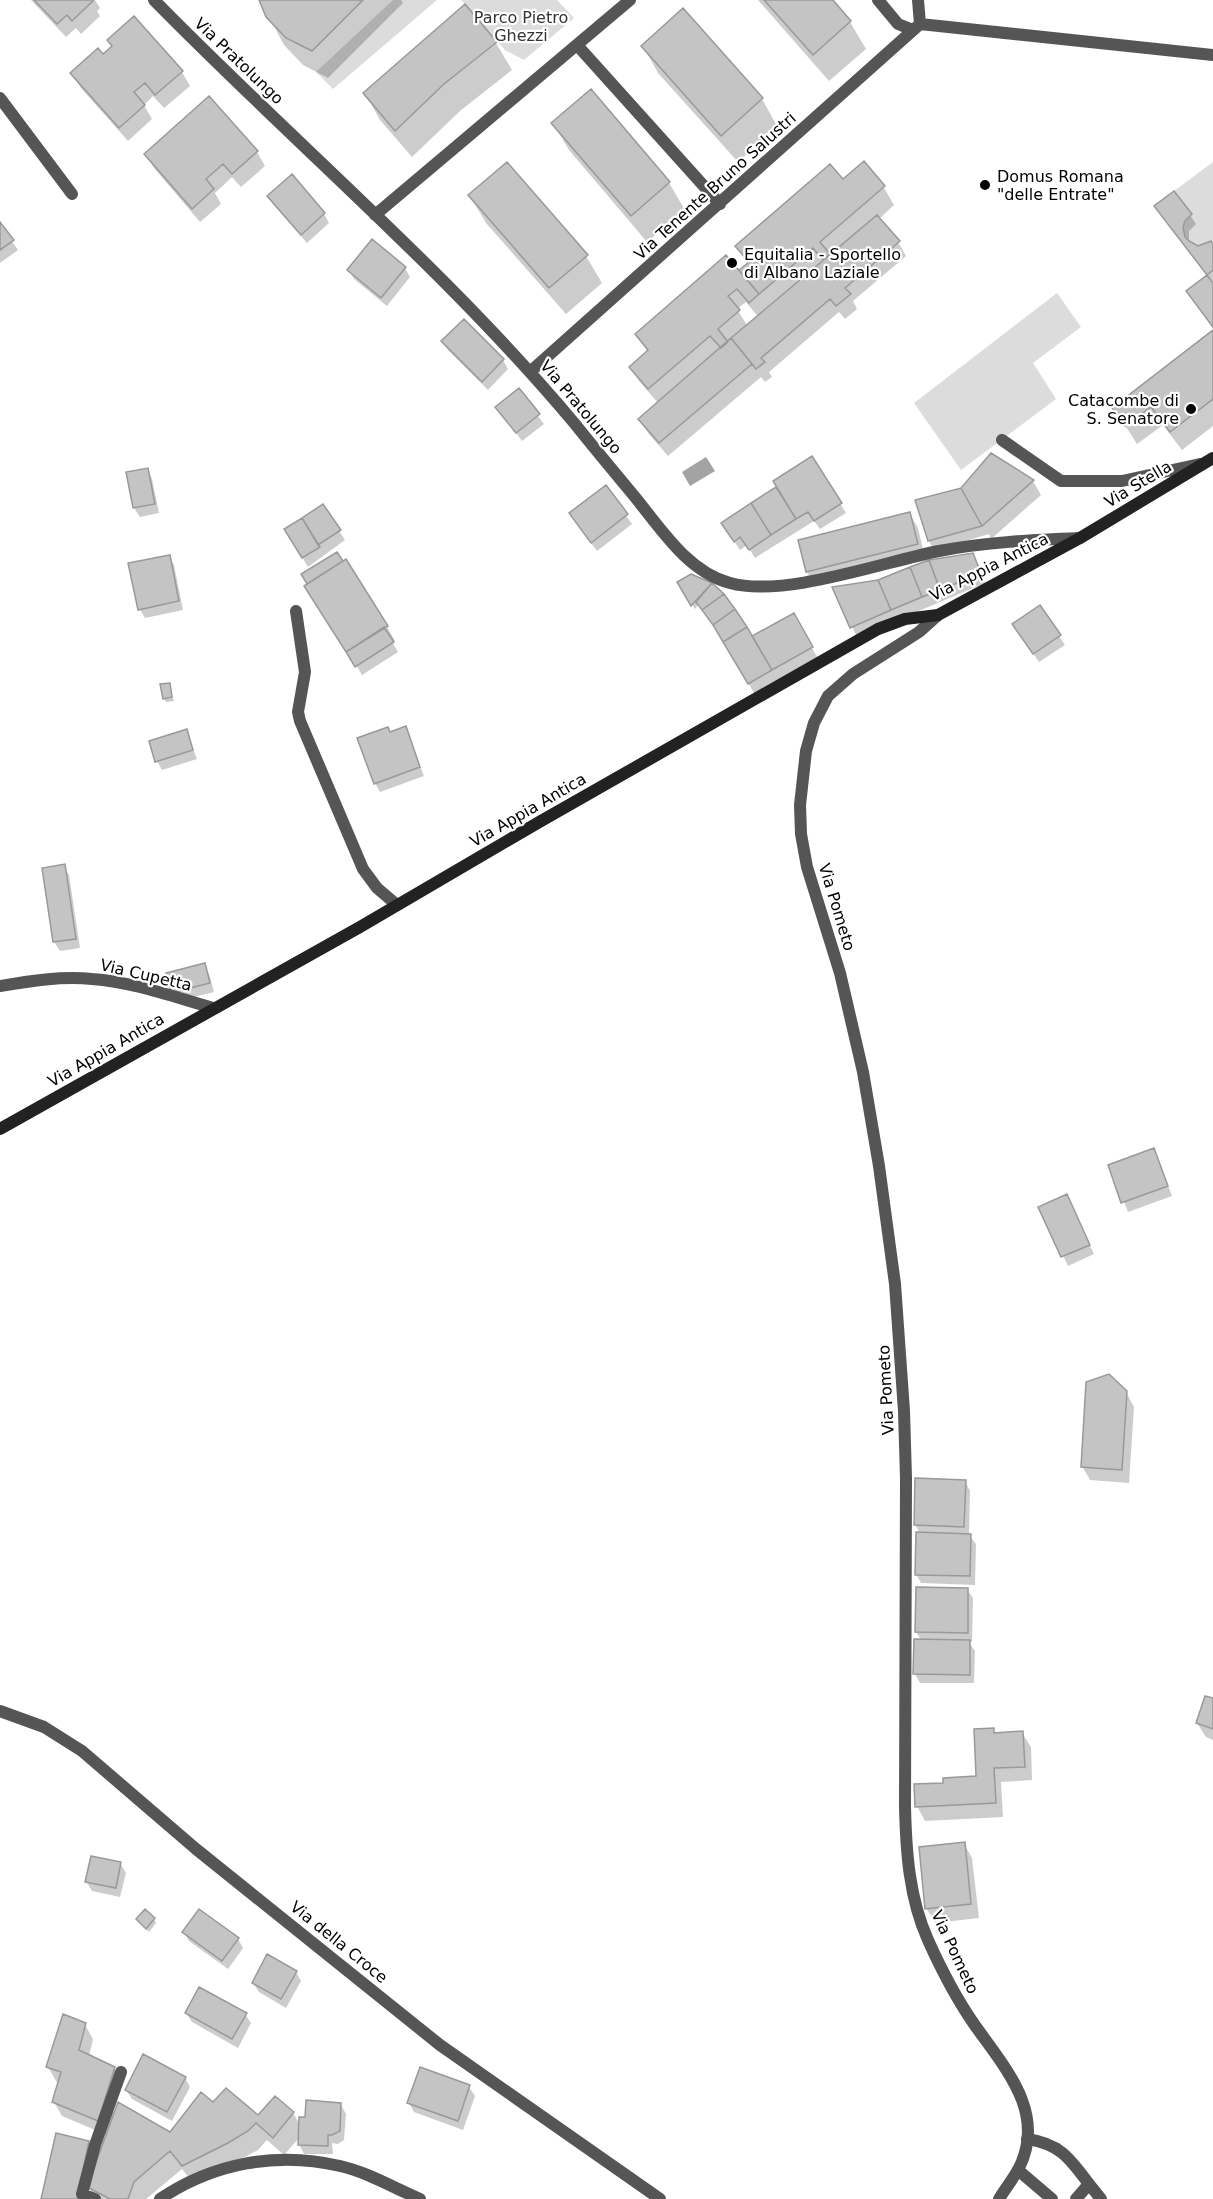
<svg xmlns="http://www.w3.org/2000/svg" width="1213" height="2199" viewBox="0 0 1213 2199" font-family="'DejaVu Sans',sans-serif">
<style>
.green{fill:#dcdcdc}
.water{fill:#a3a3a3}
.shadow{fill:#0003;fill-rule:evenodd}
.building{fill:#c4c4c4;stroke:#999;stroke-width:1.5}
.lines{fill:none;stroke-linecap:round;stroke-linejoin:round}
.lane{stroke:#555;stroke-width:12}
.street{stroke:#555;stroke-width:12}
.secondary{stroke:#222;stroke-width:12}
.poi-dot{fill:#000;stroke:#fff;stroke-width:2}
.labels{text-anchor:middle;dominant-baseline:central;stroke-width:4.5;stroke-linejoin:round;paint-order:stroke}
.park-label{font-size:16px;fill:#333;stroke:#fff}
.street-label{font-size:16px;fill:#000;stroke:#fff}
.poi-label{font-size:16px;fill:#000;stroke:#fff;text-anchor:start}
</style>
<rect width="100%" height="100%" fill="#fff"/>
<path class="green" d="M393 0H437L333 89 316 72Z
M461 0H557L574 18 524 60 505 50Z
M1213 162V244L1211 241 1198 246C1180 240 1179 227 1191 214L1174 191Z
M1057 293 1081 327 1033 363 1056 399 961 470 914 403Z"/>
<path class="water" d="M706 457 715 471 690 486 682 472Z"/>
<path class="shadow" d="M31 0H95L100 8 97 11 100 16 81 34 76 28 66 37Z
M260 0H401L403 3 328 78 303 65 284 45Z
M758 0H831L850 22 866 49 829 81Z
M465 6 496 43 512 70 460 111 412 157 380 120 365 93Z
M109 41 182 72 190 86 164 108 153 96 144 105 152 119 128 141 80 87 72 73 103 56 113 47Z
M643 46 762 99 777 126 738 162 658 73Z
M209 98 257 152 265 166 241 187 232 177 215 193 221 204 200 222 154 168 146 154Z
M553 123 669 183 685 210 647 242 569 150Z
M291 176 324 214 329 223 307 243 274 205 269 196Z
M843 181 883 186 894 205 879 219 898 242 906 256 853 301 857 309 845 319 839 312 769 372 772 377 765 382 761 377 668 456 648 433 640 419 659 404 639 381 631 367 648 352 637 334 744 276 748 265 737 247ZM746 302 759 318 748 327 737 309Z
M470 196 586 256 602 283 566 314 486 223Z
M1162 215H1190L1196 224 1189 231V243L1198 247 1213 246V329L1188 292 1208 276Z
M0 224 18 250 0 263Z
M372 241 405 268 410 277 387 306 354 279 349 270Z
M464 321 503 360 508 369 488 390 448 350 443 341Z
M1213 332V426L1182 450 1163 425 1137 444 1114 408Z
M518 390 544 424 522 441 497 407Z
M812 458 846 513 820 529 814 521 755 558 747 545 740 550 723 524 778 488Z
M147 469 152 479 159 513 140 517 134 508Z
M1033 481 1041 495 991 539 989 534 934 550 929 541Z
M605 487 632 524 597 551 576 523Z
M323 506 345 540 308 567 286 530Z
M910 514 918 528 925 558 815 586 807 572Z
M169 556 174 565 183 610 145 618 140 609Z
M342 564 387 627 395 641 392 642 398 652 362 675 303 575Z
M977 564 985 583 857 637 834 588Z
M691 575 711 585 752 638 794 615 817 657 754 693 727 646 699 604 695 609 679 582Z
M1020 634 1059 636 1065 645 1039 662Z
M169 684 174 701 166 702 164 698Z
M405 728 424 776 380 792 375 783 390 734Z
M186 731 197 759 162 770 157 761Z
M64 866 69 875 80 948 60 951 54 942 43 869Z
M204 965 209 974 214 992 177 1001 172 992Z
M1154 1150 1172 1196 1128 1212 1110 1166Z
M1067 1196 1094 1254 1068 1266 1040 1207Z
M1126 1392 1134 1407 1129 1483 1090 1480 1082 1466Z
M965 1481 970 1491 969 1535 976 1544 975 1585 921 1583 916 1574 920 1533 915 1525Z
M967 1589 973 1598 972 1642H969L975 1651 974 1683H920L915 1674 922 1641 916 1632Z
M1213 1700V1740L1206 1737 1197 1723Z
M993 1730 995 1734 1022 1733 1031 1747 1032 1780 1001 1782 1003 1817 925 1821 917 1806 945 1784 978 1778Z
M964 1844 972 1858 979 1918 935 1923 927 1909Z
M120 1863 126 1873 120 1897 92 1891 86 1881Z
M154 1919 156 1923 149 1932 138 1920Z
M184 1932 238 1939 243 1948 228 1969 189 1941Z
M296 1972 301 1981 286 2008 259 1992 253 1983Z
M186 2013 245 2014 251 2023 238 2048 192 2022Z
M85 2025 93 2039 89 2056 114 2068 122 2083 112 2112 170 2134 214 2104 258 2118 275 2098 293 2113 300 2125 306 2118 341 2105 346 2114 344 2140 338 2144 332 2143 333 2154H304L299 2144V2138L284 2155 267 2140 258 2150 194 2184 182 2169 146 2199H96L89 2188 87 2199H43L88 2142 96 2156 94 2166 107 2135 62 2116 54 2102 59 2082 56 2081 48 2067Z
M185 2078 190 2087 172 2121 132 2099 126 2090Z
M469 2087 475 2096 463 2130 414 2112 409 2103Z"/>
<path class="building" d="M34 0H92L93 1 72 21 67 15 57 24Z
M259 0H363L312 51 286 38 266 17Z
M764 0H833L851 21 813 55Z
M465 4 497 42 444 84 395 131 363 93Z
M683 8 763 98 721 136 641 46Z
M134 16 183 71 155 95 145 83 134 92 145 105 119 128 70 73 98 48 103 54 112 46 107 40Z
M591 89 670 182 631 216 551 123Z
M209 96 258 151 232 174 223 164 206 179 214 189 192 209 144 154Z
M864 161 885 186 820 242 830 254 823 260 813 248 759 294 739 270 749 262 735 246 830 164 843 179Z
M507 162 588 255 549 288 468 195Z
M292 174 325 213 301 235 267 196Z
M1174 191 1192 214 1185 221 1183 227 1185 237 1189 241 1198 246 1211 241 1213 244V270L1207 275 1154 206Z
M877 215 900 241 845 288 851 294 836 306 830 299 761 358 765 362 756 369 731 338Z
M0 222 14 240 0 250Z
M372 239 406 267 381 298 347 270Z
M726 255 759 294 749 303 737 289 728 296 740 310 718 329 728 342 721 348 710 336 648 389 629 367 648 350 635 334Z
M1207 275 1213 283V327L1186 291Z
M464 319 504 359 482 382 441 341Z
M1213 330V399L1170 432 1151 407 1125 426 1112 408Z
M731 338 752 364 659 443 638 419Z
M519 388 540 414 516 433 495 407Z
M991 453 1034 480 982 526 961 488Z
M812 456 842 503 814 521 808 512 796 519 773 481Z
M148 468 155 504 133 508 126 472Z
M606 485 628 514 591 543 569 513Z
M776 487 796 519 771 535 751 503Z
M961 488 982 526 928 541 915 500Z
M751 503 771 535 749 550 740 537 734 542 721 523Z
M323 504 341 530 318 545 302 518Z
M910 512 918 544 806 572 798 540Z
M302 518 320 547 302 558 284 529Z
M337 552 343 561 307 584 301 574Z
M973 553 981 573 940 590 929 560Z
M170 555 179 601 138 610 128 563Z
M346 559 388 626 346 652 304 586Z
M929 560 940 590 922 597 910 567Z
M910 567 922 597 891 610 878 580Z
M691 574 712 583 691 606 677 582Z
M878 580 891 610 850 628 832 587Z
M712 583 724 594 702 610 696 602Z
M724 594 735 609 713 625 702 610Z
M1040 605 1061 635 1033 654 1012 624Z
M735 609 747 627 723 642 713 625Z
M794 613 813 647 772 670 752 636Z
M384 627 394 642 355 667 346 652Z
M747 627 772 670 748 684 723 642Z
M170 683 172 697 163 699 160 684Z
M406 726 420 767 374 784 357 738 388 727 390 732Z
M187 729 193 750 155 762 149 741Z
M65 864 76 939 53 942 42 868Z
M205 963 210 983 171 993 166 973Z
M1154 1148 1168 1186 1121 1203 1108 1165Z
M1067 1194 1090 1245 1061 1257 1038 1207Z
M1109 1374 1127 1391 1122 1470 1081 1467 1086 1382Z
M915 1478 966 1480 964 1527 914 1525Z
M916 1532 971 1534 970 1576 915 1575Z
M916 1587 968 1588V1633L915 1632Z
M914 1639 970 1640V1675L913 1674Z
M1205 1696 1213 1698V1729L1196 1723Z
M994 1728V1733L1023 1731 1025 1767 994 1768 996 1803 915 1807 914 1784 943 1783V1778L976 1776 974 1729Z
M965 1842 971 1904 925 1909 919 1847Z
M91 1856 121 1862 116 1888 85 1882Z
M145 1909 155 1918 146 1929 136 1919Z
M199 1909 239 1938 222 1961 182 1932Z
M267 1954 297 1971 281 1999 252 1983Z
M199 1987 247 2013 232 2039 185 2013Z
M63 2014 86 2023 79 2050 115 2067 98 2121 52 2102 61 2072 46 2067Z
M143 2054 186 2077 167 2112 125 2090Z
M420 2067 470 2085 458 2121 407 2103Z
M226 2088 258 2115 275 2096 294 2112 273 2138 256 2123 248 2131 228 2143 182 2166 170 2151 134 2182 128 2199H110L87 2187 118 2102 170 2132 201 2092 213 2102Z
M306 2100 341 2103 340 2131 332 2135H328V2146L298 2145 299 2117H305Z
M56 2133 89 2141 77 2199H41Z"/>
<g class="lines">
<path class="lane" d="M1002 440 1061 481H1122L1200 464
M296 611 305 672 298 712 300 721 363 869 377 888 397 905
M1027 2139C1061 2144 1070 2159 1089 2184
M1018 2170 1052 2199
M1076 2199 1089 2184 1101 2199"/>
<path class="street" d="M154 0C293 142 447 271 575 424 595 449 615 473 635 497 661 529 688 572 730 583 784 598 883 562 939 551 986 542 1033 540 1080 538
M878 0 898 24 913 30
M918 0 920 24
M920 24 1213 55
M577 45 720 204
M0 98 72 194
M375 215 630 0
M531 371 920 24
M938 615 919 632 853 674 828 696 814 723 806 751 800 805 801 834 807 867 840 973 863 1072 879 1166 895 1284 904 1411 906 1478 905 1806C906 1851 909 1898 928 1940 941 1969 956 1998 974 2024 1004 2067 1047 2112 1019 2168 1013 2179 1005 2189 999 2199
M0 986C30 981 61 976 92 979 133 982 174 997 213 1008
M0 1711 44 1727 82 1751 196 1849 440 2045 660 2199
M95 2199 82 2194 95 2145 121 2072
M160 2199C213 2163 278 2151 340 2166 367 2172 394 2188 420 2199"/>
<path class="secondary" d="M0 1129 360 927 541 821 878 629 905 619 938 615 1080 538 1213 458"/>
</g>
<g class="poi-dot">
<circle cx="985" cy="185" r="6"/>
<circle cx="732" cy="263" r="6"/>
<circle cx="1191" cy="409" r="6"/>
</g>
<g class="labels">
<g class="park-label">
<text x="521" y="17">Parco Pietro<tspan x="521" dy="18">Ghezzi</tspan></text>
</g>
<g class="street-label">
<text transform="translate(239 61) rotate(44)">Via Pratolungo</text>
<text transform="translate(715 186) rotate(-42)">Via Tenente Bruno Salustri</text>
<text transform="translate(581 407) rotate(50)">Via Pratolungo</text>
<text transform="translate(1138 484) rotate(-31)">Via Stella</text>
<text transform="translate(989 567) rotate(-27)">Via Appia Antica</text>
<text transform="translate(528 810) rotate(-30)">Via Appia Antica</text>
<text transform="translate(837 907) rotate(73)">Via Pometo</text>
<text transform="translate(146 975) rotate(13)">Via Cupetta</text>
<text transform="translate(106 1050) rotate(-30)">Via Appia Antica</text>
<text transform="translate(886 1390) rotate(-93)">Via Pometo</text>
<text transform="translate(339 1942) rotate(39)">Via della Croce</text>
<text transform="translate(955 1952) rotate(65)">Via Pometo</text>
</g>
<g class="poi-label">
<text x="997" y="176">Domus Romana<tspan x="997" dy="18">"delle Entrate"</tspan></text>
<text x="744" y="254">Equitalia - Sportello<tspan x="744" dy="18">di Albano Laziale</tspan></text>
<text x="1179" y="400" text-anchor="end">Catacombe di<tspan x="1179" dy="18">S. Senatore</tspan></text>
</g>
</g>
</svg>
